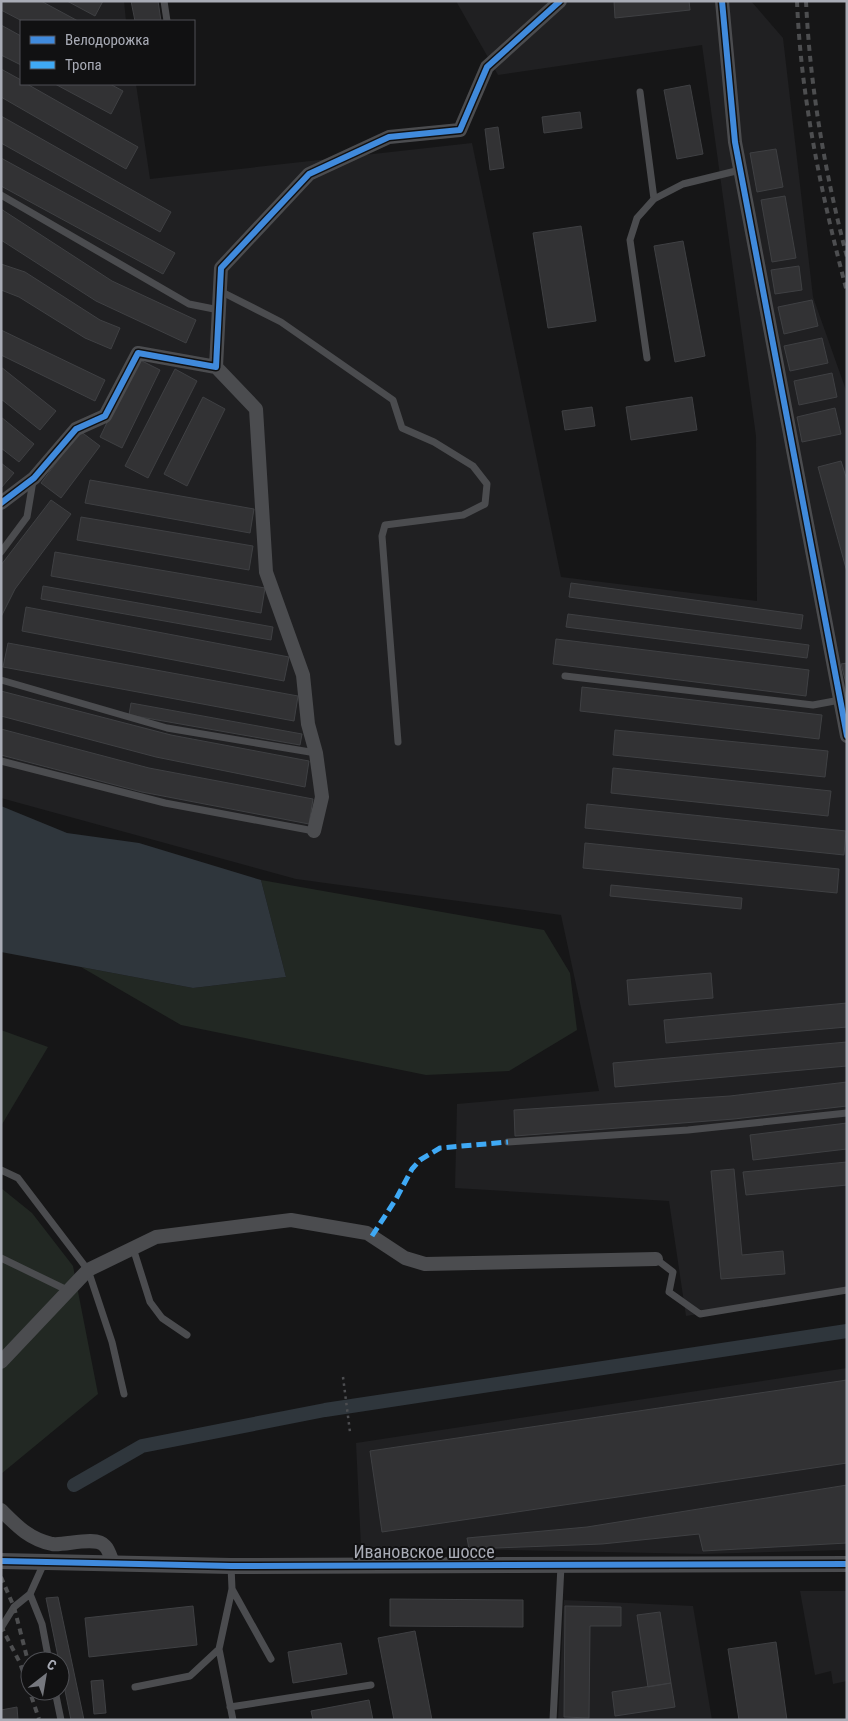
<svg xmlns="http://www.w3.org/2000/svg" width="848" height="1721" viewBox="0 0 848 1721" font-family="'Roboto Condensed',sans-serif">
<style>
.built{fill:#202022}
.green{fill:#222823}
.water{fill:#2f363c}
.lines{fill:none;stroke-linecap:round;stroke-linejoin:round}
.canal{stroke:#2f363c;stroke-width:14}
.building{fill:#323234;stroke:#3f4043}
.path{stroke:#4c4d50;stroke-width:2.5;stroke-dasharray:2.5 4;stroke-linecap:butt}
.service{stroke:#4b4c4f;stroke-width:7}
.minor{stroke:#4b4c4f;stroke-width:14}
.tertiary{stroke:#4b4c4f;stroke-width:16}
.rail{stroke:#4d4e50;stroke-width:4;stroke-dasharray:6 5;stroke-linecap:butt}
.quiet{stroke:#3fa9f5;stroke-width:5;stroke-dasharray:10 5;stroke-linecap:butt}
.cycleway-casing{stroke:#111112;stroke-width:9}
.cycleway{stroke:#408adc;stroke-width:6}
.labels{text-anchor:middle;dominant-baseline:central;stroke-width:4;stroke-linejoin:round;paint-order:stroke}
.street-label{font-size:18px;fill:#a9acb6;stroke:#111112}
</style>
<rect width="100%" height="100%" fill="#161617"/>
<path class="built" d="M1 1H124L126 21H21V84H136L150 179 472 143 561 577 757 601 756 436 702 45 498 75 456 1H751L783 38 813 297 847 393V1290L686 1316 669 1201 455 1188 457 1104 599 1091 561 915 296 879 1 798Z
M847 1368V1550L703 1554 361 1547 356 1443Z
M800 1591H847V1681L833 1684 831 1671 815 1675Z
M564 1600 693 1606 712 1720H558Z"/>
<path class="green" d="M261 880 544 930 570 973 577 1030 509 1071 426 1075 181 1025 81 967 193 988 286 977Z
M1 1030 48 1047 1 1126Z
M1 1188 32 1213 73 1266 98 1394 1 1474Z"/>
<path class="water" d="M1 806 67 833 139 843 261 880 286 977 193 988 1 952Z"/>
<g class="lines">
<path class="canal" d="M74 1485 142 1446 325 1410 847 1331"/>
</g>
<path class="building" d="M1 1H41L78 21H22L1 10Z
M67 1H103L95 16Z
M131 1H158L161 21H135Z
M614 1H689L690 10 615 18Z
M1 25 21 36V65L1 55Z
M1 69 21 80V84H27L138 147 126 169 1 97Z
M55 84H110L123 91 111 114Z
M690 85 703 154 677 159 664 90Z
M580 112 582 128 544 133 542 117Z
M1 116 171 212 160 232 1 143Z
M498 127 504 168 490 170 485 129Z
M776 149 783 187 757 192 750 153Z
M1 158 175 253 163 274 1 186Z
M785 196 796 258 772 262 761 200Z
M1 209 112 281 196 320 186 343 96 301 1 240Z
M581 226 596 321 548 328 533 233Z
M683 241 705 356 675 362 654 246Z
M1 264 25 272 100 320 120 328 111 349 85 338 19 297 1 290Z
M799 266 802 290 775 294 771 270Z
M812 300 818 326 784 334 778 307Z
M1 330 105 380 95 401 1 355Z
M822 338 828 363 790 371 784 346Z
M138 359 160 370 122 448 100 437Z
M1 367 56 411 40 430 1 399Z
M175 369 197 381 148 478 125 466Z
M832 373 837 397 799 405 794 381Z
M203 397 225 409 187 486 164 474Z
M692 397 697 430 631 440 626 407Z
M592 407 595 426 565 430 562 411Z
M835 408 841 434 802 442 797 417Z
M1 417 34 444 19 462 1 448Z
M80 431 100 446 61 498 41 483Z
M841 461 847 480V572L818 467Z
M1 463 14 473 1 488Z
M90 480 254 509 250 533 85 503Z
M51 500 71 514 15 589 1 617V565Z
M81 517 253 546 249 570 77 540Z
M55 552 265 588 261 613 51 576Z
M571 583 803 615 801 629 569 597Z
M43 586 273 627 271 640 41 599Z
M26 607 289 657 284 681 22 631Z
M568 614 809 645 807 658 566 627Z
M556 639 809 670 806 696 553 664Z
M8 643 298 696 294 721 3 667Z
M847 663V687L841 664Z
M582 687 822 715 819 739 580 711Z
M1 691 171 735 309 761 305 787 156 757 1 716Z
M131 703 302 734 300 745 129 715Z
M1 729 149 768 313 799 309 824 142 792 1 755Z
M615 730 828 751 825 777 613 755Z
M613 768 831 791 828 816 611 793Z
M587 804 846 831 844 855 585 828Z
M585 843 839 869 837 893 583 868Z
M611 885 742 898 741 909 610 896Z
M711 973 713 998 629 1005 627 980Z
M847 1003V1027L666 1043 664 1020Z
M847 1042V1066L615 1087 613 1063Z
M847 1082V1106L734 1119 515 1136 514 1110 730 1096Z
M847 1123V1149L753 1160 750 1135Z
M847 1162V1185L746 1195 743 1172Z
M734 1169 742 1255 783 1251 785 1274 721 1279 711 1171Z
M847 1380V1463L382 1532 370 1451Z
M847 1485V1543L703 1551 699 1534 602 1544 469 1549 467 1538 587 1527Z
M58 1597 84 1720H71L46 1598Z
M390 1599 523 1600V1627L390 1626Z
M193 1606 197 1645 89 1657 85 1618Z
M565 1606 621 1607V1626H590L589 1718 564 1717Z
M660 1612 671 1683 648 1687 637 1615Z
M415 1631 432 1720H394L378 1638Z
M776 1642 787 1720H739L728 1649Z
M341 1643 347 1674 293 1683 288 1652Z
M103 1680 106 1713 94 1714 91 1681Z
M671 1683 675 1707 615 1716 612 1692Z
M369 1700 373 1720H313L311 1711Z
M17 1707 18 1720H1V1710Z"/>
<g class="lines">
<path class="path" d="M343 1377 350 1432"/>
<path class="service" d="M164 1 167 21
M640 92 654 199
M1 195 189 304 219 310
M220 291 281 322 393 400 402 428 434 442 473 466 487 484 485 504 463 515 385 525 382 536 398 742
M647 358 630 240 637 218 654 199 683 184 740 170
M1 552 27 517 33 481
M565 676 813 705 840 700
M1 680 167 728 316 753
M1 761 165 803 314 831
M508 1142 688 1130 847 1113
M1 1170 18 1178 88 1270 112 1342 124 1394
M133 1248 150 1302 162 1318 187 1335
M1 1258 67 1290
M656 1259 673 1272 669 1292 700 1314 847 1290
M231 1566 232 1589 219 1649 233 1720
M232 1589 271 1659
M30 1594 42 1624 49 1661
M1 1628 14 1607 30 1594 44 1563
M135 1687 190 1676 219 1649
M55 1691 61 1720
M230 1707 371 1685
M553 1720 561 1566"/>
<path class="minor" d="M722 1 735 142 847 736
M216 367 256 409 266 572 303 675 308 724 316 753 322 797 314 831
M1 503 34 478 76 429 105 416 138 353 216 367 221 268 309 174 389 137 460 130 487 67 560 1
M1 1362 88 1270 156 1237 291 1220 367 1233 405 1258 425 1264 656 1259
M1 1510C17 1526 29 1539 52 1544 65 1546 96 1535 105 1546 109 1550 111 1558 113 1563"/>
<path class="tertiary" d="M1 1561 231 1566 847 1564"/>
<path class="rail" d="M797 1C801 100 822 197 847 292
M806 1C810 87 825 174 847 257
M1 1577 14 1607 30 1669
M1 1626 20 1663 39 1719"/>
<path class="quiet" d="M372 1236 396 1199 412 1169 420 1160 440 1148 508 1142"/>
<defs>
<path id="cycleway" d="M722 1 735 142 847 736
M1 503 34 478 76 429 105 416 138 353 216 367 221 268 309 174 389 137 460 130 487 67 560 1
M1 1561 231 1566 847 1564"/>
</defs>
<use href="#cycleway" class="cycleway-casing"/>
<use href="#cycleway" class="cycleway"/>
</g>
<g class="labels">
<g class="street-label">
<text x="424" y="1551">Ивановское шоссе</text>
</g>
</g>
<rect width="848" height="1721" fill="none" stroke="#a9acb6" stroke-width="5"/>
<rect x="20" y="20" width="175" height="65" fill="#111112" stroke="#4e4f54"/>
<rect x="30" y="36" width="25" height="8" fill="#408adc" stroke="#4e4f54"/>
<text x="65" y="45" font-size="15" fill="#a9acb6">Велодорожка</text>
<rect x="30" y="61" width="25" height="8" fill="#3fa9f5" stroke="#4e4f54"/>
<text x="65" y="70" font-size="15" fill="#a9acb6">Тропа</text>
<g transform="translate(45 1676) rotate(31)"><circle r="24" fill="#111112" stroke="#4e4f54"/>
<path d="M0-4L9 19L0 12L-9 19Z" fill="#76787e"/>
<text y="-8" font-size="14" font-weight="bold" text-anchor="middle" fill="#a9acb6">С</text>
</g>
</svg>
